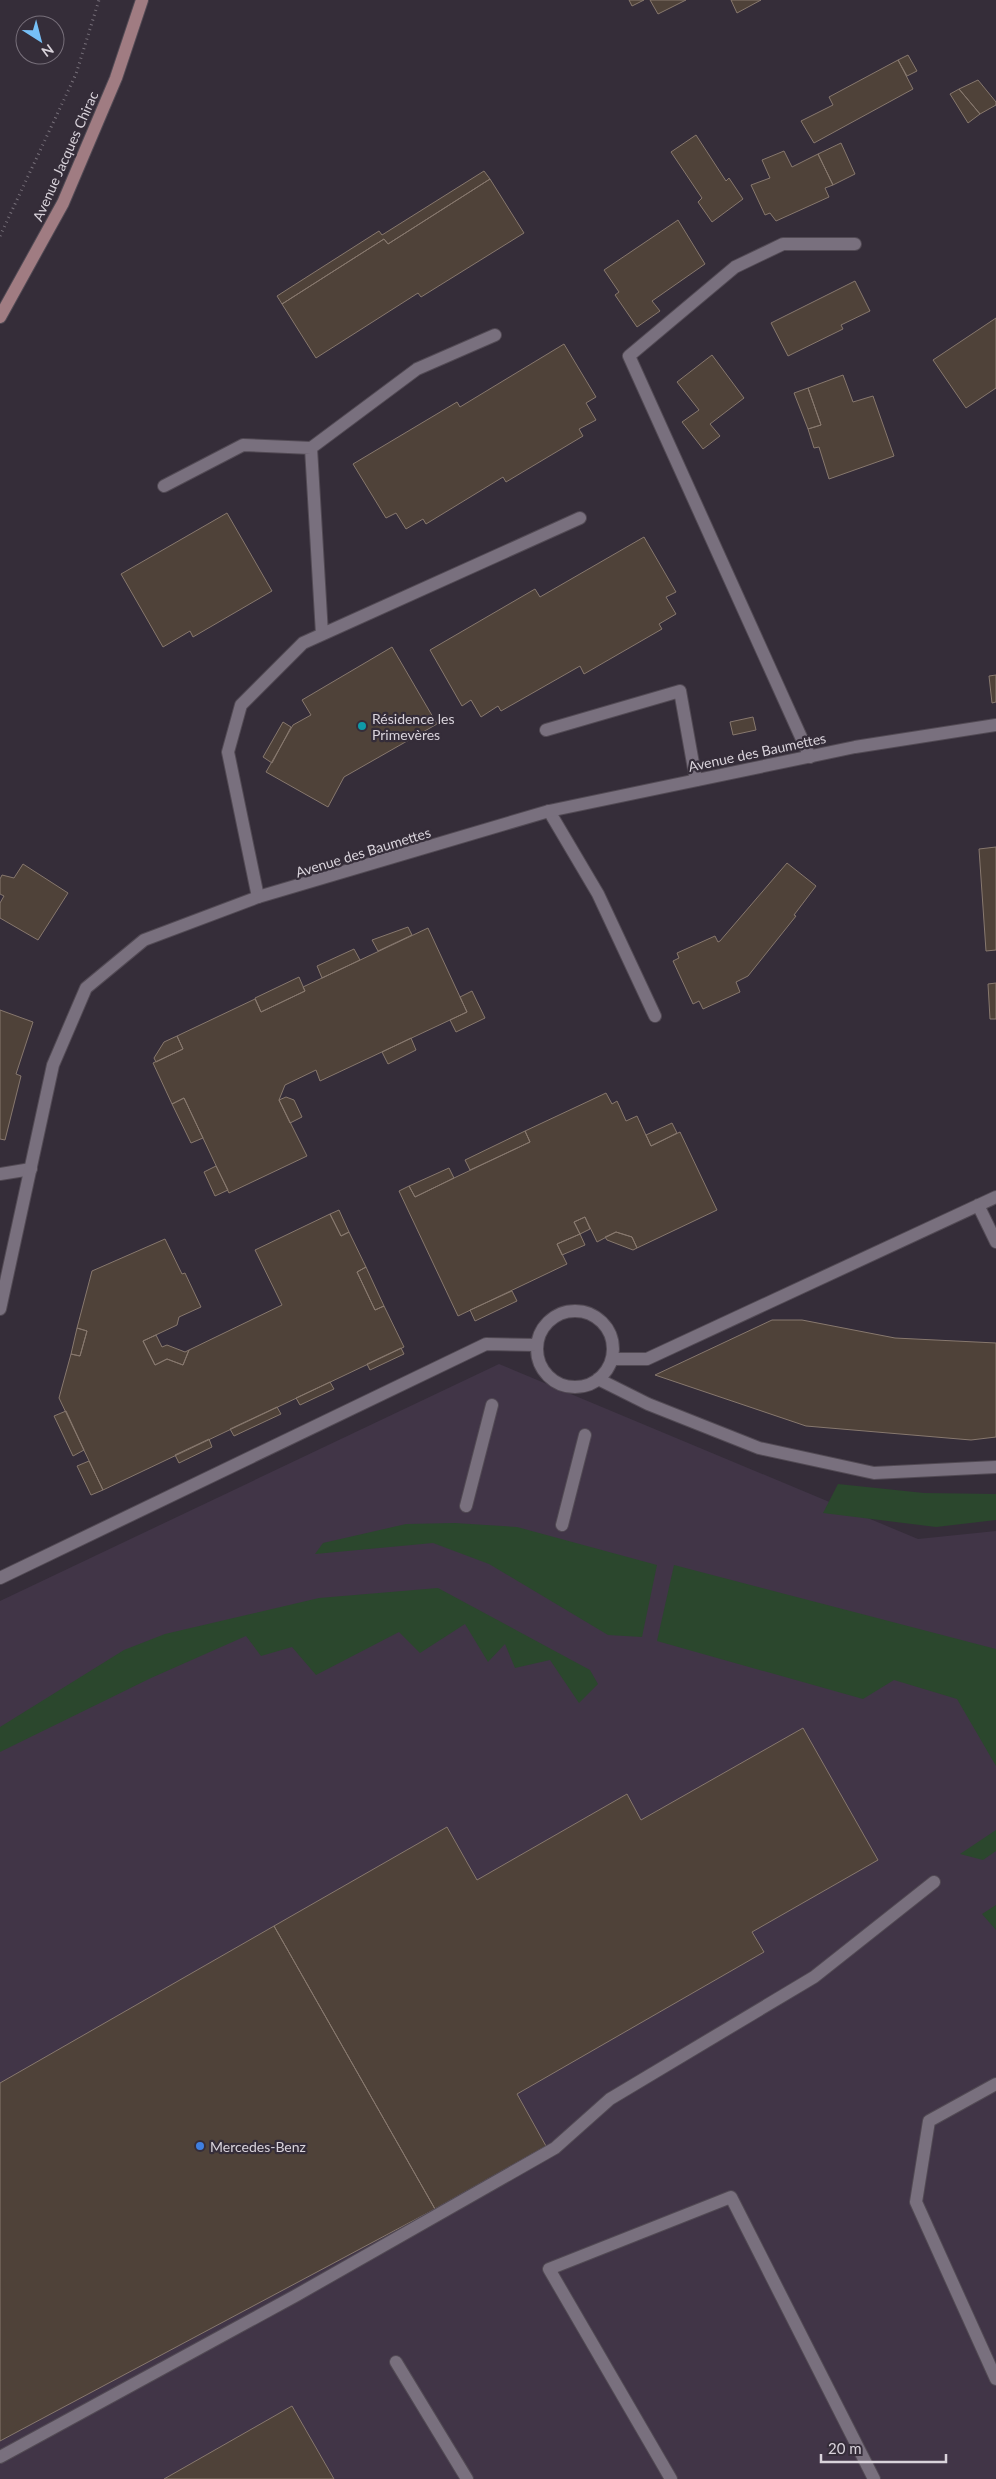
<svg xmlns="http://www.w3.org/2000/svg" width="996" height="2479" viewBox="0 0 996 2479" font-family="Lato,sans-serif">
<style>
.built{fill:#413547}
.green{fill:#2b472d}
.building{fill:#4f4239;stroke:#87786e}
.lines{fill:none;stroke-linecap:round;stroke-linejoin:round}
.service-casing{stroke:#524a54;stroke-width:14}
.minor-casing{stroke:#524a54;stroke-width:14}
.secondary-casing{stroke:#524a54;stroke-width:14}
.path{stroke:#766f79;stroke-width:3;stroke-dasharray:1 4;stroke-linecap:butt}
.service{stroke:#79707e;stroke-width:12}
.minor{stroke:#79707e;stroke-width:12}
.secondary{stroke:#a07c82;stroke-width:12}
.culture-dot{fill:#0f9aa8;stroke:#352d39;stroke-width:2}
.shop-dot{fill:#3f7fe0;stroke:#352d39;stroke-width:2}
.labels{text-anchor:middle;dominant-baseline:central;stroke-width:4.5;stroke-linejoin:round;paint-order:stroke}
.street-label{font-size:14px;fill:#d9d3db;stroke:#352d39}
.poi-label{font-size:14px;fill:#d9d3db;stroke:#352d39;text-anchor:start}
</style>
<rect width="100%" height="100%" fill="#352d39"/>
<path class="built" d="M499 1364 918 1539 996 1531V2479H0V1601Z"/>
<path class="green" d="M838 1484 924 1493 996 1494V1520L936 1527 823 1513Z
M455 1523 517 1527 657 1565 642 1637 608 1635 489 1564 433 1543 315 1554 323 1543 406 1524Z
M674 1565 996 1649V1766L957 1699 894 1680 863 1699 657 1641Z
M438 1588 590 1670 598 1684 579 1703 550 1660 515 1668 505 1644 488 1662 465 1624 420 1653 399 1632 316 1675 292 1647 261 1656 246 1636 151 1678 0 1752V1727L124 1650 165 1634 319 1598Z
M996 1830V1851L983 1860 960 1854Z
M996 1905V1930L982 1914Z"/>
<path class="building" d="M629 0H644L632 6Z
M650 0H686L658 14Z
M731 0H761L737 13Z
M908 55 917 71 907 76 898 60Z
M898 60 913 89 814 143 801 121 833 105 829 97Z
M978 80 996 102V105L980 114 959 89Z
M959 89 980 114 968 123 950 94Z
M696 135 726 181 729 178 743 199 712 222 698 202 702 198 671 152Z
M841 143 855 174 833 185 818 154Z
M784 151 792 167 818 154 833 185 825 188 829 197 776 221 770 213 765 215 751 185 770 178 762 160Z
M484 171 490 179 388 244 384 239 282 304 277 296 379 231 382 235Z
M490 179 524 233 421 297 418 293 316 358 282 304 384 239 388 244Z
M678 220 705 264 652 301 660 311 637 327 615 295 619 292 604 270Z
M855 281 870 311 841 325 843 329 788 356 771 323Z
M996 318V388L966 408 933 360Z
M564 344 596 397 586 403 596 420 579 429 583 436 506 482 503 477 426 524 423 519 406 529 396 513 386 518 353 464 457 402 460 407Z
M712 355 744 398 710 424 720 436 703 449 682 422 699 410 677 382Z
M843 375 853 402 873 396 894 456 829 479 819 447 814 448 808 429 821 425 808 388Z
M808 388 821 425 808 429 794 393Z
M227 513 272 591 193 637 190 631 163 647 121 574Z
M644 537 676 592 666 597 676 614 659 624 662 629 584 674 580 666 501 711 498 706 481 717 471 700 462 706 430 650 535 589 540 597Z
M392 647 437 724 344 777 328 807 266 772 293 725 311 715 302 700Z
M996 675V702L992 703 989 676Z
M753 717 756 730 733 735 730 722Z
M283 722 291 727 272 763 263 757Z
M996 847V950L986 951 979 849Z
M787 863 816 886 794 915 796 916 748 976 736 982 740 992 703 1009 699 1001 693 1004 673 961 679 958 677 953 715 936 718 942 720 941Z
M23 864 68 893 38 940 0 918V903L4 896 0 894V879L2 875 14 878Z
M408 927 412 935 378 951 372 940Z
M428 928 467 1012 320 1081 316 1070 285 1085 279 1100 307 1156 229 1193 184 1098 172 1104 153 1063 183 1049 177 1036 255 999 261 1012 305 991 303 987Z
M354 949 360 960 322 978 317 966Z
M299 977 305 991 261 1012 255 998Z
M996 983V1019H990L988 984Z
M472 991 485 1018 456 1032 450 1020 467 1012 460 997Z
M0 1010 33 1022 16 1074 21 1076 5 1140 0 1139Z
M177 1036 183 1049 156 1062 154 1058 164 1042Z
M411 1038 416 1050 388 1064 382 1052Z
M606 1093 612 1104 617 1101 626 1121 637 1116 651 1146 680 1132 717 1210 637 1248 632 1237 616 1232 597 1242 585 1217 574 1222 580 1234 557 1244 567 1264 458 1316 399 1191 409 1186 415 1197 454 1178 530 1142 525 1131Z
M286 1097 294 1100 302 1117 290 1123 279 1100Z
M184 1098 203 1138 191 1143 172 1104Z
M672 1123 677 1133 651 1146 646 1135Z
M525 1131 530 1142 470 1170 465 1160Z
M216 1166 228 1190 215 1196 204 1172Z
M449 1168 454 1178 415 1197 409 1186Z
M339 1210 349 1232 341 1236 330 1214Z
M330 1214 341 1236 349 1232 366 1267 357 1272 375 1310 384 1306 404 1347 103 1490 59 1398 71 1354 80 1356 87 1331 77 1328 92 1271 165 1239 182 1274 185 1273 201 1307 179 1317 177 1325 143 1341 155 1365 167 1359 183 1365 189 1350 282 1305 255 1250Z
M585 1217 590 1229 580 1234 574 1222Z
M616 1232 632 1237 637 1248 633 1250 607 1240 605 1237Z
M580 1234 585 1245 562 1255 557 1244Z
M366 1267 384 1306 375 1310 357 1272Z
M512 1291 517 1301 475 1321 470 1310Z
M772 1320H802L895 1338 996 1343V1437L971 1440 806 1426 655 1375Z
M77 1328 87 1331 80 1356 71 1354Z
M156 1335 162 1347 167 1345 185 1352 189 1350 183 1365 167 1359 155 1365 143 1341Z
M401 1348 404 1354 370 1370 367 1364Z
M330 1382 334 1389 300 1405 296 1398Z
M277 1407 281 1414 234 1436 230 1429Z
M66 1411 84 1450 73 1456 54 1416Z
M209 1439 212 1447 179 1463 175 1455Z
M89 1461 103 1490 91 1495 77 1466Z
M803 1728 878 1860 752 1932 764 1952 517 2094 546 2146 435 2209 274 1926 447 1827 477 1880 627 1794 641 1820Z
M274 1926 435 2209 0 2441V2083Z
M292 2406 334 2479H164Z"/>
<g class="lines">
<defs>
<path id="service" d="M164 486 243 445 311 448
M322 634 311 448 417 369 495 335
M546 730 680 691 696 780
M810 757 629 356 735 267 783 244H855
M549 811 598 894 655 1016
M258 897 228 752 241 705 303 643 580 518
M0 1174 31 1169
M978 1205 996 1242
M537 1349a38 38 0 1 1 76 0a38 38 0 1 1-76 0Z
M612 1359H647L996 1197
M598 1379 648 1404 759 1448 874 1473 996 1467
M466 1506 492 1405
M562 1525 585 1435
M0 1578 486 1344 537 1345
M996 2084 929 2121 916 2202 996 2379
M396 2362 467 2479
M0 2457 295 2296 555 2148 610 2099 814 1977 934 1882
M671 2479 549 2269 731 2197 874 2479"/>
<path id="minor" d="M0 1309 53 1065 86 988 144 940 258 897 549 811 855 747 996 725"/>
<path id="secondary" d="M0 317 63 203 116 78 142 0"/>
</defs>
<use href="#service" class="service-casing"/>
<use href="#minor" class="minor-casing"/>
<use href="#secondary" class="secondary-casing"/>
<path class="path" d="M0 236 76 74 99 0"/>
<use href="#service" class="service"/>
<use href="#minor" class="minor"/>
<use href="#secondary" class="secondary"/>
</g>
<circle class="culture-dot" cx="362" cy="726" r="5"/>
<circle class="shop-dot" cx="200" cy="2146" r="5"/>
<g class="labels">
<g class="street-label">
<text transform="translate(65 156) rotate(-66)">Avenue Jacques Chirac</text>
<text transform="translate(757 752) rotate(-12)">Avenue des Baumettes</text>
<text transform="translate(363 852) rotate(-17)">Avenue des Baumettes</text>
</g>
<g class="poi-label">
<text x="372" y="718">Résidence les<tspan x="372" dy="16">Primevères</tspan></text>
<text x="210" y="2146">Mercedes-Benz</text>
</g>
</g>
<g transform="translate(40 40) rotate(144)"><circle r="24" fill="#352d39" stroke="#776f7a"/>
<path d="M0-4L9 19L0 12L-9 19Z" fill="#76c0f7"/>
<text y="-8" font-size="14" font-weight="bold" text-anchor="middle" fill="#d9d3db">N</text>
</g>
<path d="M821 2454v8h125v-8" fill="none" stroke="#d9d3db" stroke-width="2.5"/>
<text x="828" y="2454" font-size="15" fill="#d9d3db" stroke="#352d39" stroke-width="4" paint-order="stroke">20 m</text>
</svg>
